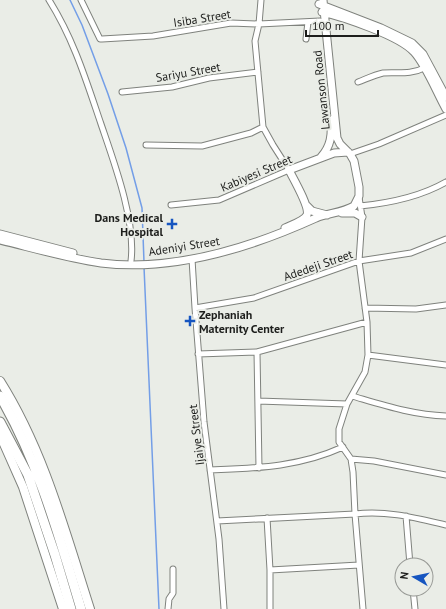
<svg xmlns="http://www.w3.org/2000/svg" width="446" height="609" viewBox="0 0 446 609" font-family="'PT Sans',sans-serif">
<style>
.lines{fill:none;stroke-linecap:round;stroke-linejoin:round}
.stream{stroke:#739ee7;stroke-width:1.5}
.street-casing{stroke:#7f827d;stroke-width:7}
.secondary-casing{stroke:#7f827d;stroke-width:9}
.primary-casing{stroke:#7f827d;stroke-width:10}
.highway-casing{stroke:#7f827d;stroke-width:11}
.street{stroke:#fff;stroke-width:5}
.secondary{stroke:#fff;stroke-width:7}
.primary{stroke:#fff;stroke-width:8}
.highway{stroke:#fff;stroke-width:9}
.poi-dot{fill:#1655c0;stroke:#eaede7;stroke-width:1.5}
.labels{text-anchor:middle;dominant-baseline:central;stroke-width:4;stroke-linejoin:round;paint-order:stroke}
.street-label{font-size:12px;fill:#1d1e1c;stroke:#eaede7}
.poi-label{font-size:12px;font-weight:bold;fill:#1d1e1c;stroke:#eaede7;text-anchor:end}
</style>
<rect width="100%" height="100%" fill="#eaede7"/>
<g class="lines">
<path class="stream" d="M70 0 82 25 108 94 126 148 142 208 144 262
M144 267 159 609"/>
<defs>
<path id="street" d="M49 0C74 40 86 80 101 124 114 162 136 221 131 261
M81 0 100 39H102L153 36 231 23 259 24 320 21
M306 39 308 22
M358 82C366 79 374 75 383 73 397 72 411 75 424 68
M122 92 172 87 209 78 258 72
M146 145 202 146 251 133 263 127
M350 154 379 144 446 115
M359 197 362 217 359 261 367 322 368 355 365 372 347 404 339 429V442L351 459 353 472 355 514 363 609
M171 205 219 200 289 170 273 145 263 127 255 41 259 24 261 0
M360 206C390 203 420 197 446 182
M192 259 195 308 204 422 219 539 224 609
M195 308 254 298 359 261 411 253 446 239
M365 308 416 309 446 305
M257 352 259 468
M198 354 257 352 367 322
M368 355 446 365
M352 396C383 405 413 415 446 416
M258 401 347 404
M351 459 374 461 446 475
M210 470C258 468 299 467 343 447
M406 516 410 565
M267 518 270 570V609
M217 521 355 514C386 510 416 518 446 525
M270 570 359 565
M413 589 415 609
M168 609 169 599 173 593V569"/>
<path id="secondary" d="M319 4 381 28 412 43 423 54 446 97
M322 12C344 17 400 36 414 52 426 65 437 93 446 109
M321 157C331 146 332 135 331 120
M306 205 312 211 327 215
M342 213H355L362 217
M285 228C291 225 304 221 307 215 310 207 293 178 289 170L334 153 348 152
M0 234 73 253
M0 240C33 248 67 258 101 263 174 272 250 248 316 218 328 213 342 213 354 206L359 196V187L354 161 350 154 340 144 337 138 323 0"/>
<path id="primary" d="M0 381C44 451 65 531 90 609
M0 435 23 487 63 609"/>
<path id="highway" d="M0 396C39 463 59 536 81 609
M0 422 28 475 55 555 71 609"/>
</defs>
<use href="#street" class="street-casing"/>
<use href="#secondary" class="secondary-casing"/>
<use href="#primary" class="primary-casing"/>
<use href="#highway" class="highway-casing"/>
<use href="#street" class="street"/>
<use href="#secondary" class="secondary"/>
<use href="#primary" class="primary"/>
<use href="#highway" class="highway"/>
</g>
<g class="poi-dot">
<path d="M170 218h4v4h4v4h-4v4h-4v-4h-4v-4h4z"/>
<path d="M188 315h4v4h4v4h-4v4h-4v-4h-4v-4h4z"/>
</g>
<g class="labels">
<g class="street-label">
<text transform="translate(202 18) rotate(-9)">Isiba Street</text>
<text transform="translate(188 72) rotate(-10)">Sariyu Street</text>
<text transform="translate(321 90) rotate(-96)">Lawanson Road</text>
<text transform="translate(256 173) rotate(-23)">Kabiyesi Street</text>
<text transform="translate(184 246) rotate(-9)">Adeniyi Street</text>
<text transform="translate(318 265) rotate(-19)">Adedeji Street</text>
<text transform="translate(196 435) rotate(-97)">Ijaiye Street</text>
</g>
<g class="poi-label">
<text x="163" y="217">Dans Medical<tspan x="163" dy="14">Hospital</tspan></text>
<text x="199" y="314" text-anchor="start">Zephaniah<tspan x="199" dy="14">Maternity Center</tspan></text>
</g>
</g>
<g transform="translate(414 577) rotate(279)"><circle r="19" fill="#eaede7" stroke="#989a96"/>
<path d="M0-3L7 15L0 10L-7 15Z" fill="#1655c0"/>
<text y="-6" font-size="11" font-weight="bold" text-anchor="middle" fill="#1d1e1c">N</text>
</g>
<path d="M306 30v6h72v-6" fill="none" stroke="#1d1e1c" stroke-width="2"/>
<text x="312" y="30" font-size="12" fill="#1d1e1c" stroke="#eaede7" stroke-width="3" paint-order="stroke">100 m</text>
</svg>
